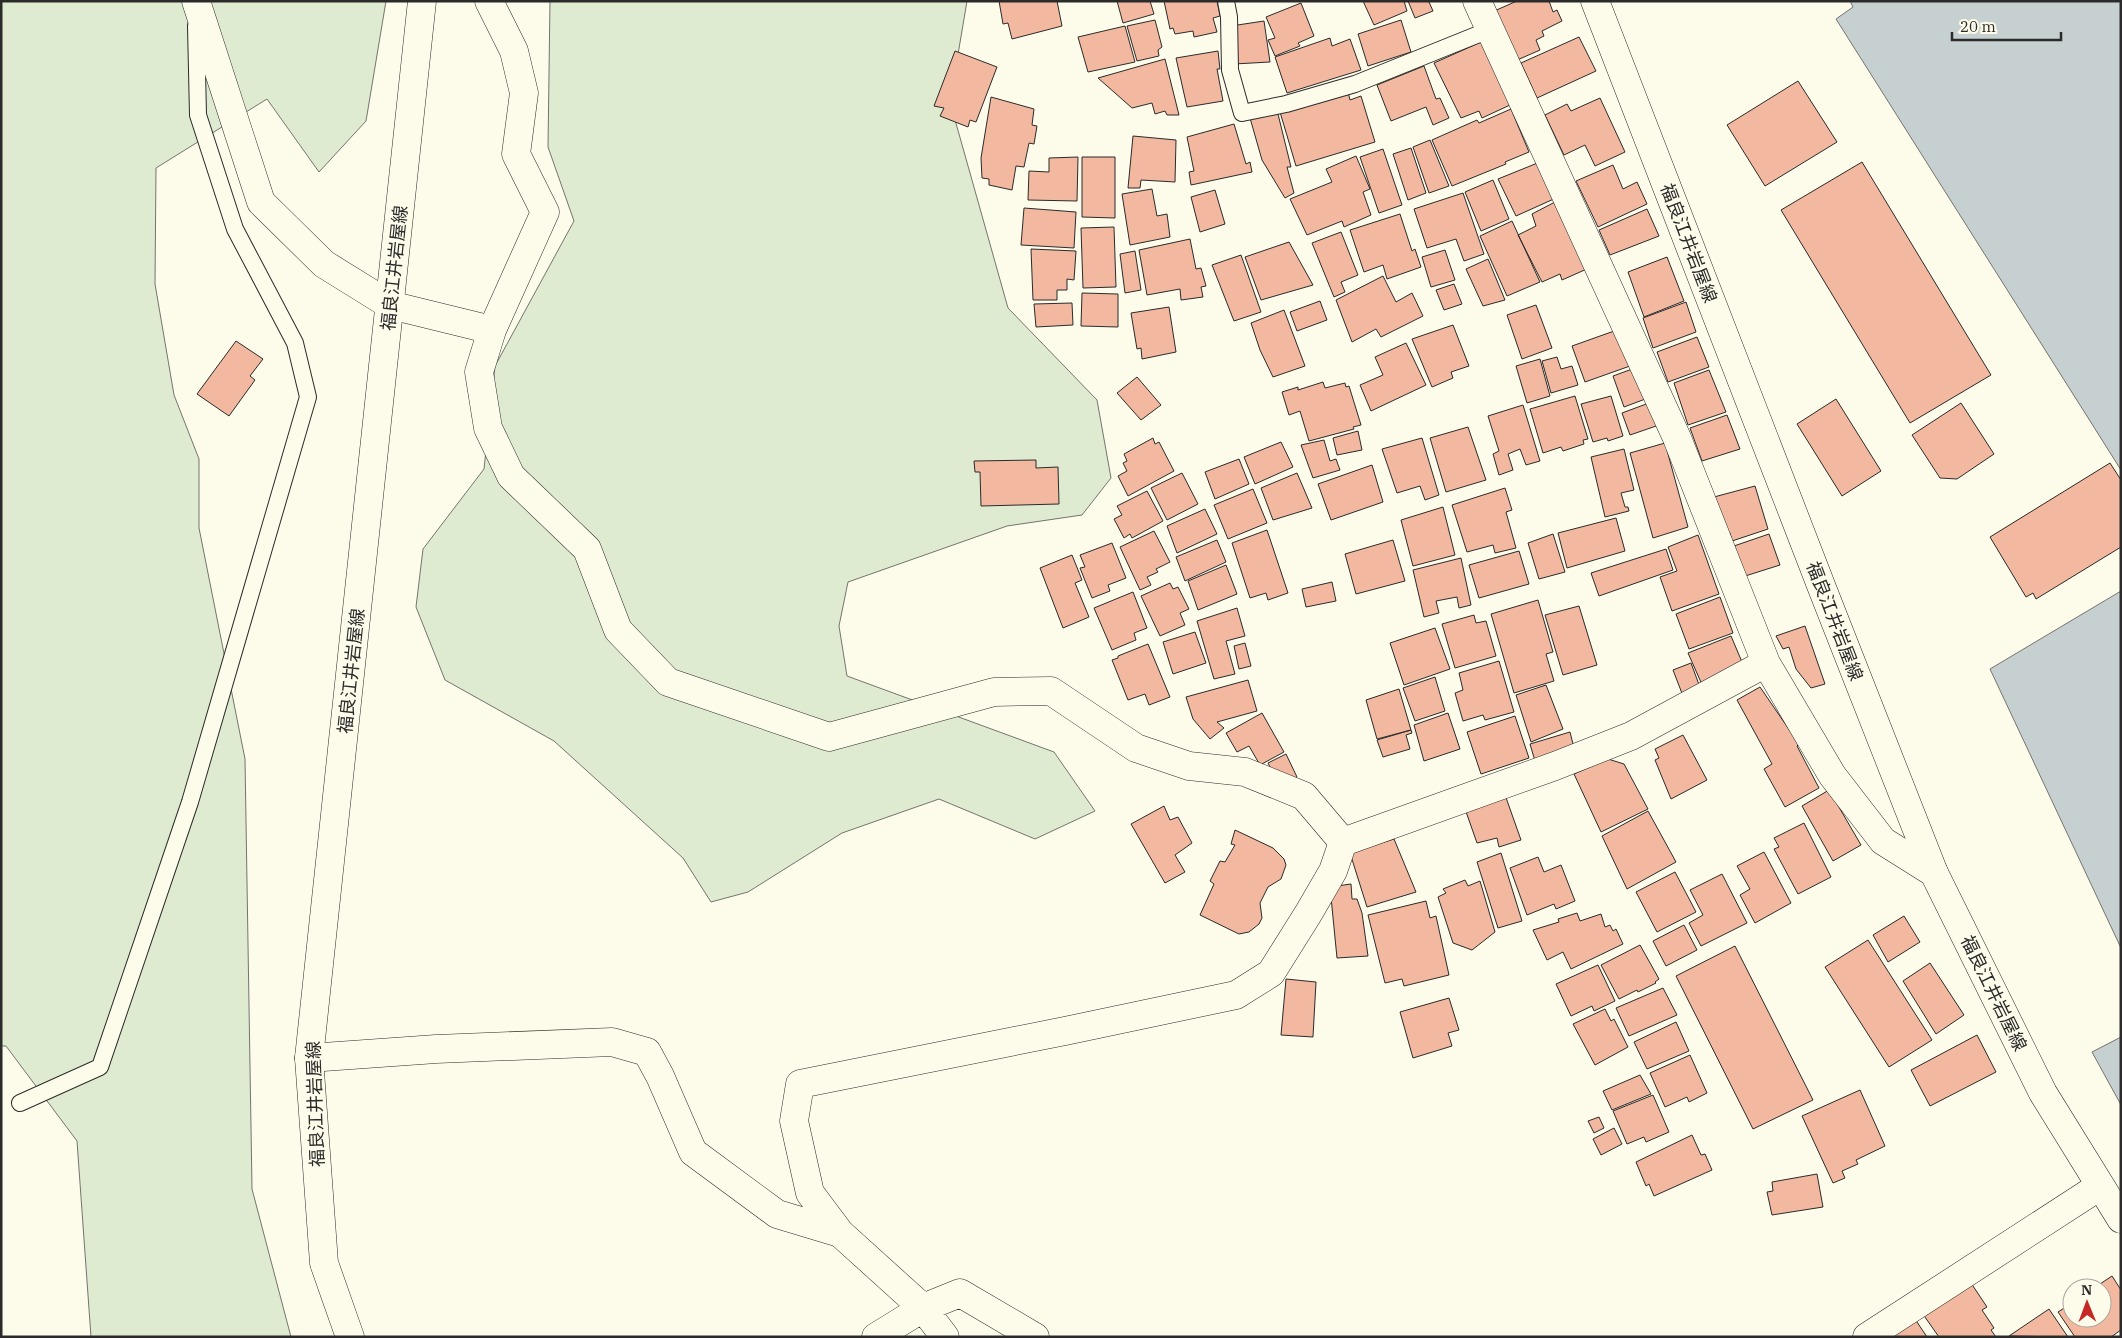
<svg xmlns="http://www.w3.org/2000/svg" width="2122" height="1338" viewBox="0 0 2122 1338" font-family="'IBM Plex Serif','Noto Sans JP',serif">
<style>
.green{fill:#deebd1;stroke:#74746e}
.water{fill:#c7d0d0;stroke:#74746e}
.building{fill:#f2b8a0;stroke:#2b2b2b}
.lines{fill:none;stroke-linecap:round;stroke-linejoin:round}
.service-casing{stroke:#2b2b2b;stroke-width:18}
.minor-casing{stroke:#2b2b2b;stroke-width:29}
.primary-casing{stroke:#2b2b2b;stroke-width:29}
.service{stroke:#fdfbea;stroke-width:16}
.minor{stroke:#fdfbea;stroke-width:28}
.primary{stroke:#fdfbea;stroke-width:28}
.labels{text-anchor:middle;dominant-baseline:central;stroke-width:4;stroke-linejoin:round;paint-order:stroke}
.street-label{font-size:18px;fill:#2b2b2b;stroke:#fdfbea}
</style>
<rect width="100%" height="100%" fill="#fdfbea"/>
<path class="green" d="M1 1H386L366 121 319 172 267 99 156 168 155 284 174 395 199 459V528L245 759 252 1189 291 1337H91L77 1141 6 1046H1Z
M550 1H967L950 102 1008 308 1097 400 1111 478 1082 515 1007 526 848 582 839 626 847 676 1054 752 1095 811 1035 839 939 799 842 833 748 892 711 902 683 858 554 741 445 680 416 607 423 549 484 469 495 366 574 221 548 147Z"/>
<path class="water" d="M1850 1H2121V470L1836 19 1853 7Z
M2121 591V948L1990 669Z
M2121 1037V1105L2092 1052Z"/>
<path class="building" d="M999 1H1057L1062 26 1012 39 1008 23 1003 24Z
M1117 1H1150L1154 14 1123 23Z
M1164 1H1217L1220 16 1213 18 1217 32 1194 37 1193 31 1175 34 1173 28 1170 29Z
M1363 1H1404L1407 11 1374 25Z
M1408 1H1432L1429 2 1433 11 1415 18Z
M1517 1H1549L1553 12 1557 10 1562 21 1542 31 1544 36 1536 40 1540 50 1515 61 1492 12Z
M1301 3 1314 36 1298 43 1300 46 1275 56 1268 40 1275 38 1266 17Z
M1155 20 1162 47 1158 50 1159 56 1137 61 1127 26Z
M1401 20 1411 52 1368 66 1358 34Z
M1264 21 1270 62 1234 64 1231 26Z
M1125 26 1135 62 1088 72 1078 37Z
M1579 37 1596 71 1537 98 1521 63Z
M1330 38 1332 46 1350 39 1361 70 1287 93 1275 57Z
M1481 42 1510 105 1482 118 1479 111 1461 118 1434 63Z
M955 51 997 67 976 122 970 120 968 127 940 116 944 108 934 106Z
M1218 51 1220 69H1217L1223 101 1187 107 1176 58Z
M1165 59 1179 115H1167L1165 111 1155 114 1152 103 1132 108 1098 78Z
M1424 66 1436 99 1440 98 1449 118 1433 125 1426 107 1391 121 1377 85Z
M1798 81 1837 142 1765 186 1727 125Z
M1348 92 1350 100 1361 96 1375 142 1296 166 1280 112Z
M991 97 1034 109 1032 125 1037 126 1034 144 1029 143 1024 167 1016 166 1012 190 989 185V179L982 178 981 158Z
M1600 98 1625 152 1595 166 1585 145 1564 155 1545 115 1567 104 1571 111Z
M1511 109 1529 152 1505 162 1506 164 1452 186 1432 140 1477 120 1479 123Z
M1277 110 1291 167H1287L1294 193 1285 198 1262 160 1250 118Z
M1234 124 1246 164 1250 162 1252 172 1191 185 1189 172 1194 171 1187 137Z
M1133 136 1176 140 1175 182 1141 180 1140 188H1128Z
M1430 140 1449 186 1429 193 1413 147Z
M1411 148 1426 193 1408 200 1393 154Z
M1383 149 1402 205 1379 213 1360 157Z
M1356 156 1370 189 1363 192 1371 215 1344 227 1342 221 1307 235 1290 199 1332 182 1326 169Z
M1078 157 1077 201 1028 200 1029 171 1049 172V158Z
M1082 157H1115V218L1082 217Z
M1540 162 1556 198 1516 216 1498 179Z
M1862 162 1991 375 1910 423 1781 210Z
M1613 165 1623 189 1637 182 1647 204 1598 227 1576 181Z
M1493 180 1509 219 1481 231 1465 192Z
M1152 189 1157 216 1167 214 1170 237 1130 245 1122 194Z
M1215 190 1225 224 1200 232 1191 197Z
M1463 193 1484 254 1464 261 1456 239 1427 248 1414 209Z
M1555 202 1589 268 1562 280 1560 274 1542 282 1518 235 1536 226 1532 214Z
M1024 208 1076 212 1074 248 1021 245Z
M1647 209 1659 236 1610 255 1599 230Z
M1400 214 1412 251 1415 249 1421 267 1387 279 1383 265 1364 272 1350 230Z
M1512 221 1540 282 1507 296 1480 236Z
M1114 227 1116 287 1083 288 1081 228Z
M1341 232 1358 275 1341 282 1345 292 1334 297 1312 243Z
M1190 239 1196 269 1201 268 1206 286 1201 287 1203 297 1181 300 1180 289 1147 295 1139 250Z
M1289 242 1313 285 1261 300 1245 257Z
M1031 249 1076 251 1074 280 1067 279V290H1057V300H1033Z
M1445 250 1455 280 1431 287 1422 257Z
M1135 251 1141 290 1125 293 1120 254Z
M1241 255 1261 312 1234 321 1212 265Z
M1667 257 1684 301 1644 317 1628 272Z
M1488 259 1505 300 1483 306 1466 269Z
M1383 276 1396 302 1412 293 1423 316 1381 337 1376 329 1352 342 1336 300Z
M1454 284 1462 304 1444 310 1436 290Z
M1082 293 1118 294V327L1081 326Z
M1320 301 1327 320 1297 331 1290 312Z
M1686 302 1696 332 1653 348 1643 318Z
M1072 303 1073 325 1036 327 1034 304Z
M1536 305 1552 348 1522 359 1507 315Z
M1169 307 1176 352 1142 359 1141 348 1137 349 1131 313Z
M1284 310 1305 366 1273 377 1260 350 1251 323Z
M1453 325 1469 366 1451 372 1453 378 1432 387 1412 339Z
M1617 330 1630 366 1585 382 1572 346Z
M1697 337 1709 367 1668 382 1657 352Z
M236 341 263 359 250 376 255 380 229 416 197 394Z
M1406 343 1426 385 1371 411 1360 385 1383 375 1375 357Z
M1557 357 1561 369 1572 366 1578 385 1551 393 1542 361Z
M1540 359 1550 396 1527 403 1516 366Z
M1635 368 1648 398 1624 407 1613 376Z
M1709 370 1726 412 1688 425 1674 383Z
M1137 377 1161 405 1141 420 1117 393Z
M1323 382 1325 388 1345 383 1346 387 1349 386 1361 425 1353 427 1354 429 1309 441 1300 411 1289 415 1282 392 1298 387V390Z
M1575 396 1588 439 1583 440 1584 444 1563 451 1561 447 1543 453 1530 409Z
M1611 396 1623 436 1608 441 1607 438 1593 442 1581 404Z
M1836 399 1881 471 1842 496 1797 424Z
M1649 403 1659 425 1630 435 1622 413Z
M1961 403 1994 454 1957 479 1940 478 1912 435Z
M1523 405 1540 461 1526 465 1520 449 1508 454 1513 470 1499 475 1493 454 1499 451 1488 416Z
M1727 415 1740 449 1702 461 1690 428Z
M1468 427 1486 480 1446 492 1430 438Z
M1358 431 1362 450 1337 455 1333 438Z
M1153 438 1155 444 1159 442 1174 471 1128 496 1118 476 1127 471 1123 463 1127 461 1124 454Z
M1422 438 1439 495 1425 500 1420 486 1397 493 1382 449Z
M1324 440 1330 461 1336 459 1340 470 1313 478 1301 445Z
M1281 442 1293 467 1255 484 1244 457Z
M1665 443 1688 527 1653 538 1630 453Z
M1624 449 1634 490 1621 493 1625 507H1628L1629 511 1605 517 1591 457Z
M1239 459 1249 484 1215 499 1205 472Z
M1036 460V468L1058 467 1059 504 981 506 980 472H975L974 461Z
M2110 463 2121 480V547L2036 599 2033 593 2026 597 1990 537Z
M1372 465 1383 502 1331 520 1318 484Z
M1182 473 1198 504 1167 520 1151 488Z
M1297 473 1312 508 1273 520 1261 488Z
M1755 486 1768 529 1732 541 1730 533 1726 534 1714 497Z
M1505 488 1512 510 1506 512 1516 548 1495 553 1493 545 1467 552 1452 505Z
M1253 489 1267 523 1228 539 1214 505Z
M1147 491 1163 521 1132 538 1130 534 1124 538 1114 519 1122 515 1117 506Z
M1443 507 1455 555 1413 566 1401 520Z
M1205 509 1217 534 1177 553 1167 526Z
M1616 518 1625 551 1567 568 1558 533Z
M1267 530 1288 593 1268 600 1266 593 1250 598 1232 543Z
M1154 531 1170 562 1156 569 1158 572 1147 577 1151 585 1140 590 1120 547Z
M1553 534 1565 572 1539 579 1528 543Z
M1769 534 1780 565 1742 577 1731 547Z
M1698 535 1719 594 1672 611 1660 577 1677 571 1668 547Z
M1217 540 1226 562 1185 581 1176 557Z
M1393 540 1405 581 1356 594 1345 554Z
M1112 543 1126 578 1108 585 1110 591 1092 598 1080 568 1085 567 1080 555Z
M1666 549 1673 570 1599 596 1591 573Z
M1519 551 1529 584 1479 598 1469 565Z
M1072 555 1082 580 1075 583 1089 617 1063 628 1040 568Z
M1461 558 1471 605 1459 608 1457 597 1436 601 1439 613 1424 617 1413 570Z
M1226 565 1237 594 1198 610 1188 581Z
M1332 582 1336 601 1306 607 1302 589Z
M1170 583 1173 589 1178 587 1189 609 1180 613 1185 625 1160 636 1141 596Z
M1133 592 1147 628 1134 633 1136 640 1112 650 1094 608Z
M1720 597 1733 633 1689 649 1676 614Z
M1538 600 1553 652 1546 654 1554 681 1514 693 1491 614Z
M1579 606 1597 665 1563 675 1545 615Z
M1237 608 1245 636 1226 641 1235 674 1214 679 1197 621Z
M1474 615 1476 623 1486 621 1496 656 1455 668 1442 624Z
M1805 626 1825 684 1811 688 1796 669 1789 647 1783 649 1776 636Z
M1435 628 1450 669 1404 685 1390 643Z
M1195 632 1206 663 1173 674 1163 642Z
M1731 636 1745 669 1704 689 1688 653Z
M1245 643 1251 666 1239 669 1234 646Z
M1148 644 1170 697 1149 705 1145 694 1128 700 1112 660 1118 658V656Z
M1499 661 1514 712 1485 720 1483 715 1463 721 1455 693 1463 690 1459 673Z
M1691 663 1701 690 1683 696 1673 670Z
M1435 677 1445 711 1415 721 1403 688Z
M1248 680 1257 711 1217 722 1224 728 1210 739 1193 719 1186 697Z
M1546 685 1563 729 1531 742 1516 695Z
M1760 687 1799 744 1797 746 1819 788 1785 807 1764 769 1772 764 1737 700Z
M1399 689 1411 730 1377 739 1366 700Z
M1262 713 1284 752 1260 765 1249 746 1237 752 1226 733Z
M1448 713 1460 749 1424 761 1414 725Z
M1515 716 1529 758 1481 774 1467 732Z
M1411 730 1412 733 1406 735 1410 749 1383 757 1377 740Z
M1570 732 1574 748 1535 761 1530 744Z
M1683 735 1707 780 1671 799 1655 760 1659 758 1655 749Z
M1286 754 1297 777 1288 782 1275 777 1268 763Z
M1608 759 1624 764 1648 809 1601 832 1574 774Z
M1829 790 1861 845 1833 861 1802 806Z
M1504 792 1521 840 1499 847 1497 838 1477 843 1464 806Z
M1164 806 1170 820 1178 817 1192 843 1175 855 1185 872 1165 883 1131 824Z
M1648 811 1676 862 1627 889 1602 836Z
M1804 823 1831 877 1798 894 1774 849 1779 847 1774 838Z
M1235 830 1273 848 1284 859 1286 865 1281 879 1268 887 1260 903 1262 918 1259 924 1249 932 1239 934 1200 915 1214 884 1210 881 1220 861 1225 862 1235 845 1231 844Z
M1394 839 1416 892 1367 907 1350 853Z
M1764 852 1791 903 1755 923 1740 895 1750 889 1737 866Z
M1501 853 1522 921 1498 928 1477 862Z
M1538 857 1544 872 1561 865 1575 901 1556 909 1554 904 1527 915 1510 868Z
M1675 872 1696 912 1657 932 1636 892Z
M1722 874 1747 923 1701 946 1689 923 1703 915 1690 890Z
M1465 880 1468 886 1480 881 1495 932 1472 950 1453 943 1438 897 1446 893 1443 889Z
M1351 884 1352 899H1357L1362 913 1368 956 1337 958 1330 887Z
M1426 901 1430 918 1436 916 1449 975 1404 986 1402 979 1385 983 1368 915Z
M1577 913 1580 921 1601 914 1605 927 1610 925 1613 931 1616 929 1623 944 1571 969 1563 952 1547 960 1533 930 1559 922 1558 919Z
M1904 916 1920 942 1888 962 1873 935Z
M1684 925 1697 950 1666 966 1653 941Z
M1868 940 1932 1040 1889 1067 1825 967Z
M1640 945 1659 979 1655 982 1656 983 1638 992 1637 990 1619 999 1601 965Z
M1735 946 1813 1100 1753 1129 1676 976Z
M1930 963 1964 1015 1936 1034 1903 981Z
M1598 965 1615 1001 1594 1011 1592 1006 1571 1016 1556 984Z
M1286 979 1316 982 1313 1037 1281 1035Z
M1663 988 1677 1015 1629 1036 1616 1008Z
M1449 998 1459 1030 1448 1033 1452 1046 1413 1058 1400 1012Z
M1605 1009 1611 1021 1614 1019 1628 1047 1595 1065 1573 1024Z
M1676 1022 1689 1051 1647 1069 1634 1042Z
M1977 1035 1996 1072 1930 1106 1911 1070Z
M1690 1055 1707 1093 1689 1102 1687 1097 1665 1107 1650 1073Z
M1640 1075 1651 1094 1612 1110 1603 1091Z
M1860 1090 1885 1146 1856 1160 1858 1164 1842 1171 1845 1178 1833 1183 1802 1116Z
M1653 1095 1669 1132 1646 1142 1644 1137 1627 1144 1613 1111Z
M1599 1117 1604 1128 1594 1133 1588 1121Z
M1614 1128 1622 1144 1601 1155 1593 1139Z
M1692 1135 1701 1155 1705 1154 1712 1170 1654 1196 1649 1184 1646 1186 1636 1162Z
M1817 1174 1823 1207 1772 1215 1767 1192 1773 1191 1772 1182Z
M2112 1276 2121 1290V1330L2111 1337H2075L2058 1312 2072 1303V1318H2102V1288H2094Z
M1969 1280 1987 1307 1982 1310 1994 1328 1991 1330 1996 1337H1939L1920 1310Z
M2049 1309 2068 1337 2009 1336Z
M1915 1319 1927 1337H1891Z"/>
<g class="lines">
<defs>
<path id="service" d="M1226 1 1229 17 1230 70 1242 113 1286 104 1355 84 1489 30
M20 1103 100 1067 190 802 308 397 295 343 235 229 198 115 196 26"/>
<path id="minor" d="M196 1 261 202 324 264 390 305 492 330 545 212 516 154 524 93 514 51 489 1
M1477 1 1677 438 1766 663 1832 775 1883 841 1934 873
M492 330 479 372 488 428 511 476 587 549 618 630 668 682 829 737 994 692 1051 691 1136 748 1189 766 1245 772 1304 796 1343 842
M1343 842 1555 766 1631 736 1766 663
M309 1058 436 1049 612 1042 647 1052 660 1076 693 1152 777 1214 840 1233
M876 1337 923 1308 960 1293 1035 1337
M945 1337 923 1308 840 1233 810 1193 794 1121 800 1084 1065 1031 1236 995 1271 973 1308 914 1333 871 1343 842
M1867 1337 2100 1186"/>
<path id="primary" d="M1595 1 1822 588 1934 873 2043 1093 2121 1219
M350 1337 324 1263 309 1058 422 1"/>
</defs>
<use href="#service" class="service-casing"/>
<use href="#minor" class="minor-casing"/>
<use href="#primary" class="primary-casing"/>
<use href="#service" class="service"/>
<use href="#minor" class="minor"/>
<use href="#primary" class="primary"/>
</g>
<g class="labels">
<g class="street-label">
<text transform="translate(1689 243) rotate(69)">福良江井岩屋線</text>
<text transform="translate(394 268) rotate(-84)">福良江井岩屋線</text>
<text transform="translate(1835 621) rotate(69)">福良江井岩屋線</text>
<text transform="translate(351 671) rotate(-84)">福良江井岩屋線</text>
<text transform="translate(1994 993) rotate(64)">福良江井岩屋線</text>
<text transform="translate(315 1104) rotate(-92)">福良江井岩屋線</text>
</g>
</g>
<rect width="2122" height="1338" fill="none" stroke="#2b2b2b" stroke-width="5"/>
<g transform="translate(2087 1303) rotate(359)"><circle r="24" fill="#fdfbea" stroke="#a9a89e"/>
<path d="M0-4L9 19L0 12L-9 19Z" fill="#c62828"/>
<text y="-8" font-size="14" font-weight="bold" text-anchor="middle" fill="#2b2b2b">N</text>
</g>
<path d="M1952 32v8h109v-8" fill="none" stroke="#2b2b2b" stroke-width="2.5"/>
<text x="1960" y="32" font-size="15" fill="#2b2b2b" stroke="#fdfbea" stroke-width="4" paint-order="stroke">20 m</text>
</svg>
